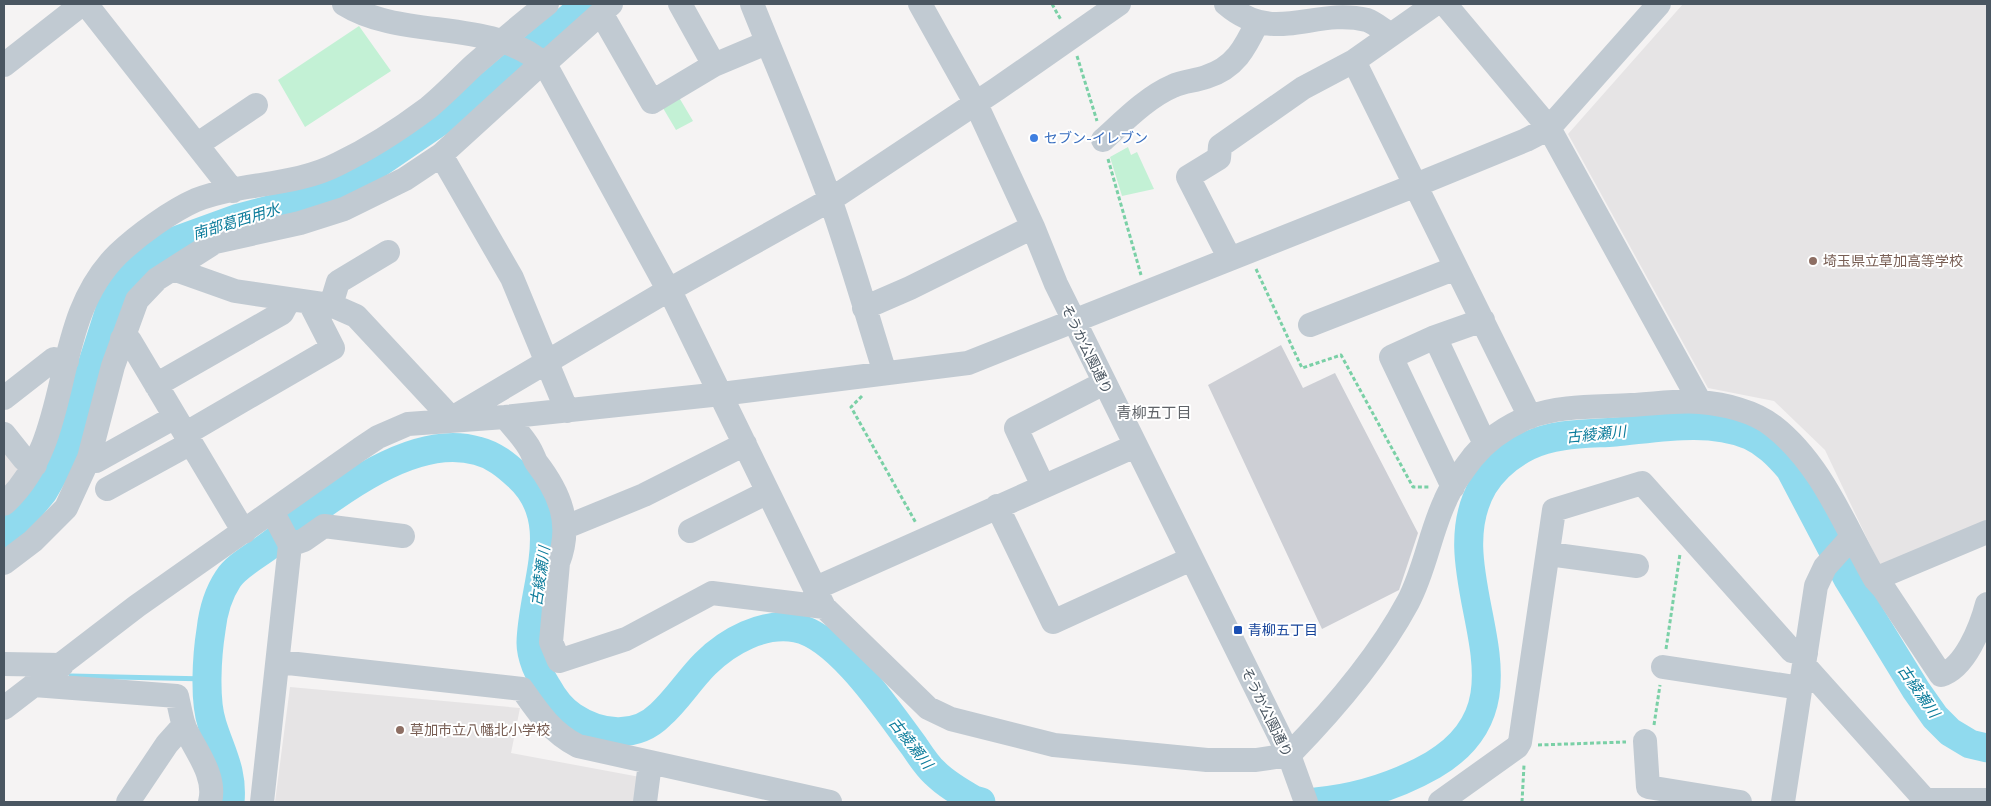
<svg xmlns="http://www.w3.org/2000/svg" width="1991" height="806" viewBox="0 0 1991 806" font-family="Mulish,'Noto Sans JP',sans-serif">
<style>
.education{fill:#e6e4e5}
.green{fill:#c3f1d5}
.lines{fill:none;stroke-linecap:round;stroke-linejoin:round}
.stream{stroke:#90daee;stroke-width:5}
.river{stroke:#90daee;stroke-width:29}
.building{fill:#cdcfd5}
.path{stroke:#7ad0a6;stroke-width:3;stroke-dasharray:4 2.5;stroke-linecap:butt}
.minor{stroke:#c1cad2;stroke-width:24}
.shop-dot{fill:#3f7fe0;stroke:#fff;stroke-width:2}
.education-dot{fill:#8d6e63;stroke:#fff;stroke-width:2}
.transit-dot{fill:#1a4fb4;stroke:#fff;stroke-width:2}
.labels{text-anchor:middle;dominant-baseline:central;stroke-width:4;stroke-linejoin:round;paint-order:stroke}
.shop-label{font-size:14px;fill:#366cbe;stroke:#fff;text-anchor:start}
.education-label{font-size:14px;fill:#785e54;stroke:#fff;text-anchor:start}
.street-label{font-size:14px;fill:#4a5661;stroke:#fff}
.transit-label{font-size:14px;fill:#164399;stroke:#fff;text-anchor:start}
.water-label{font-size:15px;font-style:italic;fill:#0c7c9b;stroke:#fff}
.neighbourhood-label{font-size:15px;fill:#5f6368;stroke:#fff}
</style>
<rect width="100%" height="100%" fill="#f5f3f3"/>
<path class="education" d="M1683 4H1987V521L1882 570 1825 450 1774 401 1708 388 1568 134Z
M4 439 25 465 4 495Z
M290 687 520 708 511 753 640 777 637 802H275Z"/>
<path class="green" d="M359 26 391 71 305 127 278 80Z
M677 94 693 121 676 130 660 103Z
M1128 147 1131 155 1137 152 1154 189 1122 196 1110 157Z"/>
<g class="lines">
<path class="stream" d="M71 676 208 679"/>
<path class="river" d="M4 539 43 492 62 459 116 291 151 256 170 243 239 218 335 193 481 93 586 4
M230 802C233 771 221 753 212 724 204 700 207 655 211 630 213 612 218 594 228 579 236 566 257 555 270 545 322 505 409 430 478 451 494 455 506 465 518 476 568 521 532 586 531 643 531 657 539 675 547 687 553 698 562 710 573 717 600 735 636 739 660 715 677 700 689 680 705 664 728 641 763 622 796 628 839 636 889 713 914 746 920 755 927 766 935 773 946 784 960 792 974 800L981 802
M1316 802C1356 798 1398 785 1433 765 1550 696 1430 577 1483 486 1494 468 1510 455 1528 446 1555 433 1586 434 1615 432 1658 428 1708 418 1749 435 1766 443 1777 454 1790 469L1848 579 1916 690 1935 717 1950 732 1970 744 1987 748"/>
</g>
<path class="building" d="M1281 345 1303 388 1335 373 1418 533 1399 590 1322 629 1208 385Z"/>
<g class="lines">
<path class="path" d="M1052 4 1061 20
M1077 56 1097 121
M1108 159 1141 275
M1256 269 1302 368 1341 355 1413 487H1430
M862 396 851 407 916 523
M1666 649 1680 554
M1654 725 1660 685
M1538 745 1626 742
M1522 802 1524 765"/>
<path class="minor" d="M86 4 233 191
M344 4C403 41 494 17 546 66L669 291
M680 4 714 65
M752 4C778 69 806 133 830 199 850 256 867 315 885 373
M920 4 976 104 1033 227 1056 284 1289 755 1306 802
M1226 4C1275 46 1313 7 1367 20 1375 23 1383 30 1390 34
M1445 4 1549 128 1700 402
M601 13 652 102 714 65 766 43
M1354 61 1530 417
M544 64 611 4
M4 65 82 4
M1103 140C1123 122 1147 97 1173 86 1183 81 1195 81 1206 77 1235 68 1245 48 1257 23
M198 144 256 105
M441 155 512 278 567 411
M1230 259 1188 177 1219 158 1220 146 1303 88 1354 61 1435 4
M173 269 235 291 331 305 356 316 451 418
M670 291 824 607 928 708 951 719 1054 745 1207 760H1256L1289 755C1333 710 1378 658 1408 602 1425 570 1430 533 1445 501 1451 486 1463 470 1473 457 1487 440 1507 426 1529 417 1560 405 1598 407 1631 405 1654 404 1678 400 1700 402 1724 404 1754 411 1773 426 1822 464 1845 527 1875 579L1884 589 1941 675C1965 668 1981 627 1987 604
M331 305 338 282 388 252
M864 308 910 288 1033 227
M1310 325 1456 268
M1435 337 1485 444
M122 339 130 341 244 532
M156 385 282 313 289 300
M4 398 54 359 67 361
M505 417C514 428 525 439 531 451 533 455 534 458 536 462 560 493 573 524 558 563L551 642 559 661 626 639 712 593 824 607
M452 418 660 295 830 200 997 89 1119 4
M4 434 24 459 35 465
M185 434 333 348 310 303
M89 458 96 461 175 417
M1043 486 1016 428 1104 383
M1453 487 1391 357 1435 337 1483 320
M107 489 191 443
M4 504C77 437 47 324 118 254 138 235 171 211 196 200 242 182 293 187 338 164 369 149 400 129 428 108 444 95 459 79 474 65 498 44 522 24 547 4
M997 506 1053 622 1191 559
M566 527 644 495 745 444
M690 531 768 492
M290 545 304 540 324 526 403 536
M1549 554 1637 566
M4 563 33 541 66 508 89 458 113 366 137 300 157 279 215 242 300 223 344 209 405 179 441 155 532 72 541 61
M1875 579 1987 532
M816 588 1135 446
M279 662 522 689C538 712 552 733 578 746L830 802
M4 664 62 665
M1804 665 1927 802
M1663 667 1801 688
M34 685 177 696C179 705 181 716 184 726 194 749 217 775 210 802
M4 708 137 606 360 449 378 437 408 424 505 417 721 394 968 363 1416 185 1526 140 1549 128 1659 4
M1645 741 1648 787 1740 802
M128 802 167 744 184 725
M262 802 290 545 272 511
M645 802 650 763
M1440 802 1517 747 1520 742 1554 510 1642 483 1792 651 1806 653
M1783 802 1816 586 1825 567 1851 538
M1927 802 1931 800H1987"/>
</g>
<circle class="shop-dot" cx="1034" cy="138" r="5"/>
<g class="education-dot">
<circle cx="1813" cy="261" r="5"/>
<circle cx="400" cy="730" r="5"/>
</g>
<rect class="transit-dot" x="1233" y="625" width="10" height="10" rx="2.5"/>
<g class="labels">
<g class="shop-label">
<text x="1044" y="138">セブン-イレブン</text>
</g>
<g class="education-label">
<text x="1823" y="261">埼玉県立草加高等学校</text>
<text x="410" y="730">草加市立八幡北小学校</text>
</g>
<g class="street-label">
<text transform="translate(1087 349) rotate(64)">そうか公園通り</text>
<text transform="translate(1267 712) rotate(64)">そうか公園通り</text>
</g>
<g class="transit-label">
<text x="1248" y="630">青柳五丁目</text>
</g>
<g class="water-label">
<text transform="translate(236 221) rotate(-17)">南部葛西用水</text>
<text transform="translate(1596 434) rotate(-6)">古綾瀬川</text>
<text transform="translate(540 576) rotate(-82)">古綾瀬川</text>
<text transform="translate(1919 691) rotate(55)">古綾瀬川</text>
<text transform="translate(911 743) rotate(52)">古綾瀬川</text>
</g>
<g class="neighbourhood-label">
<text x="1154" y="412">青柳五丁目</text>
</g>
</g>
<rect width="1991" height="806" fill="none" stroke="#4a5661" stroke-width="10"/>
</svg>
